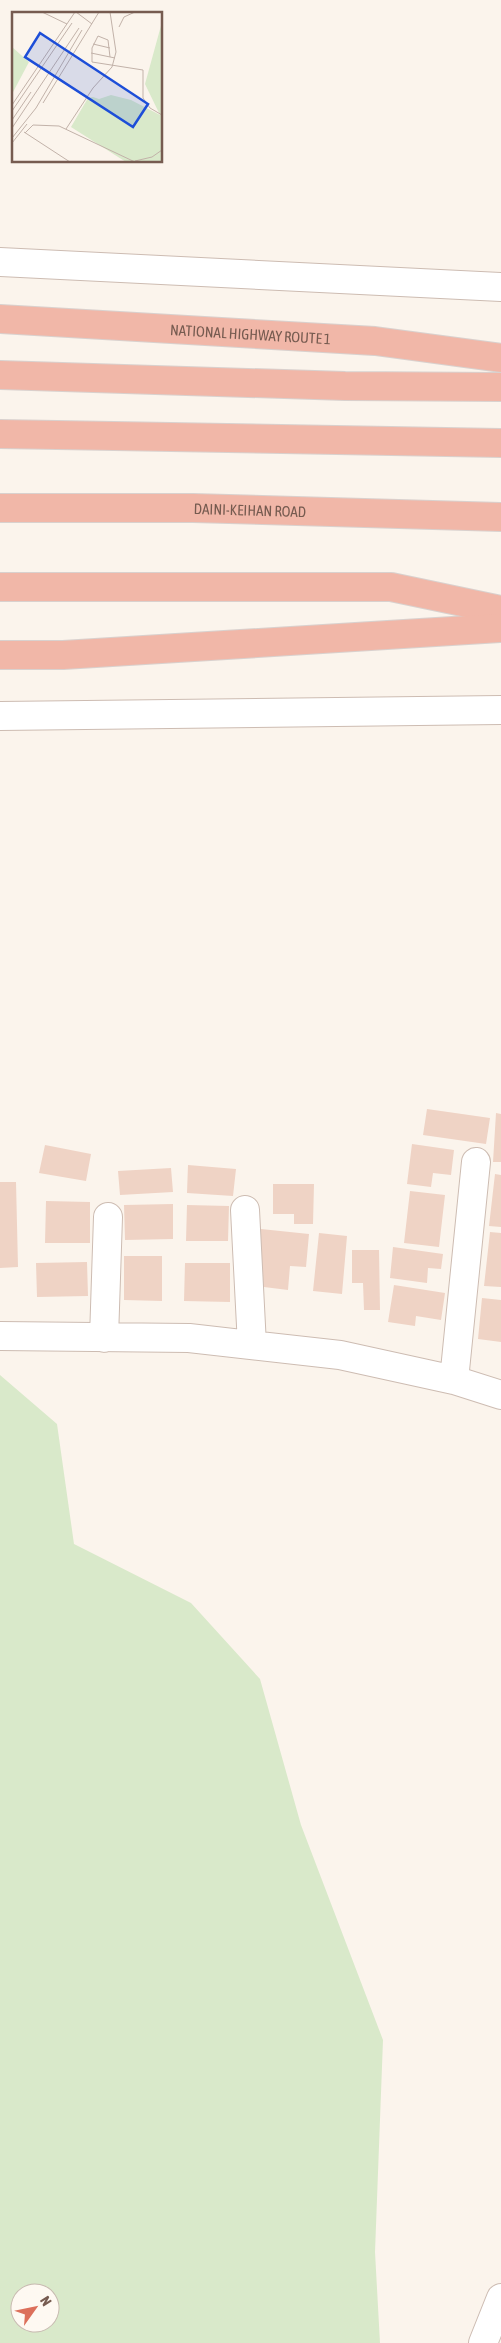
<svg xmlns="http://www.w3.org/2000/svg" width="501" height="2343" viewBox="0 0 501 2343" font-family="'Asap Condensed',sans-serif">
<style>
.green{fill:#d9e9ca;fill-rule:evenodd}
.building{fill:#efd3c5}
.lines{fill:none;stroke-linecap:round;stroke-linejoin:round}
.minor-casing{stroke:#cdbcb2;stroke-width:30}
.highway-casing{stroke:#d9d1ce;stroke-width:30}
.minor{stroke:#fff;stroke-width:28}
.highway{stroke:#f1b7a8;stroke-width:28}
.labels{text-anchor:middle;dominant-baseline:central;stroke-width:4;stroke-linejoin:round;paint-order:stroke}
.street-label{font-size:15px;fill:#765b50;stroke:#fef9f2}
.inset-road{fill:none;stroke:#c2b2a9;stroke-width:1}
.view{fill:#1d4ed8;fill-opacity:0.15;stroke:#1d4ed8;stroke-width:2.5}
.inset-edge{fill:none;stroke:#765b50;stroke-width:2.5}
</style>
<rect width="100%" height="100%" fill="#fbf4ec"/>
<path class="green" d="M0 1375 57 1424 74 1544 191 1603 260 1679 301 1825 383 2040 375 2252 380 2343H0ZM20 2293H50V2323H20Z"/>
<path class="building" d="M427 1109 490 1118 486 1144 423 1135Z
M496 1113 501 1114V1162H493Z
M412 1144 454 1150 451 1175 433 1173 431 1187 407 1184Z
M45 1145 91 1154 86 1181 39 1173Z
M188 1165 236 1169 233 1196 187 1193Z
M171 1168 173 1192 120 1195 118 1171Z
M495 1174 501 1175V1227L489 1226Z
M0 1182H16L18 1267 0 1268Z
M273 1184H314L313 1224H294V1214H273Z
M410 1191 445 1195 439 1247 404 1243Z
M46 1201 90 1202V1243H45Z
M173 1204V1239L125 1240 124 1205Z
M187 1205 229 1206 228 1241H186Z
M261 1229 309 1234 306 1267 290 1266 288 1290 256 1286Z
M490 1232 501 1233V1287L484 1286Z
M319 1233 347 1236 342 1294 313 1291Z
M393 1247 443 1254 441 1269 428 1268 427 1283 390 1278Z
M352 1250H379L380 1310H364L363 1283H352Z
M124 1256H162V1301L124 1300Z
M87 1262 88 1296 37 1297 36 1263Z
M185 1263H230V1302L184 1301Z
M394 1285 445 1293 441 1320 416 1316 415 1326 388 1322Z
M482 1298 501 1300V1342L478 1339Z"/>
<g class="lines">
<defs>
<path id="minor" d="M0 262 501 287
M0 716 501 710
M245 1210 252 1345
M0 1336 189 1338 340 1355 454 1380 501 1395
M104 1338 108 1217
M454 1380 476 1162
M483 2343 501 2298"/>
<g id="highway">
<path id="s1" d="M0 319 375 341 501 358"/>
<path d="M0 375 345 386 501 387"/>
<path d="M0 434 501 443"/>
<path id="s2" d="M0 508H193L501 517"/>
<path d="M0 587H391L501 610"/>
<path d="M0 655H63L501 628"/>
</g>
</defs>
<use href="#minor" class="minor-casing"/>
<use href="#highway" class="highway-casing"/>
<use href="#minor" class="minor"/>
<use href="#highway" class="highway"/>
</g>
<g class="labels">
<g class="street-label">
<text stroke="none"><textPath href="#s1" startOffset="251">NATIONAL HIGHWAY ROUTE 1</textPath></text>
<text stroke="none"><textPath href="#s2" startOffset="250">DAINI-KEIHAN ROAD</textPath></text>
</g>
</g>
<g transform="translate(12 12)">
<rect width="150" height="150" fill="#fbf4ec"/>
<path d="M150 10V150H114L59 115 76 86 81 85 87 87 99 83 119 88 148 103 133 72ZM0 35 17 50 0 82Z" fill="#d9e9ca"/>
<path class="inset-road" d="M30 0 55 12M64 0 80 12M107 15 112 5 123 0M81 32 98 36M79 41 103 46M98 45 96 28 86 24 80 36V50L131 58V86L138 96 150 103M31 91 87 0M0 93 63 0M0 99 60 11M0 108 19 80M0 116 67 16M54 117 81 76 100 55 104 40 98 0M12 120 58 150M13 121 21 113 47 114 123 150M0 126 24 96 70 18M0 131 15 112M123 149 140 145 150 138"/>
<path class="view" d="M28 21 136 92 121 115 13 45Z"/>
<rect width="150" height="150" class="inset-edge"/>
</g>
<g transform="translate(35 2308) rotate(57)"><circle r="24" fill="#fef9f2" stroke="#c8bab1"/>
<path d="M0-4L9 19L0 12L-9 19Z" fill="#dc705b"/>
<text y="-8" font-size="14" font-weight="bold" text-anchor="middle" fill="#765b50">N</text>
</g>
</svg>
